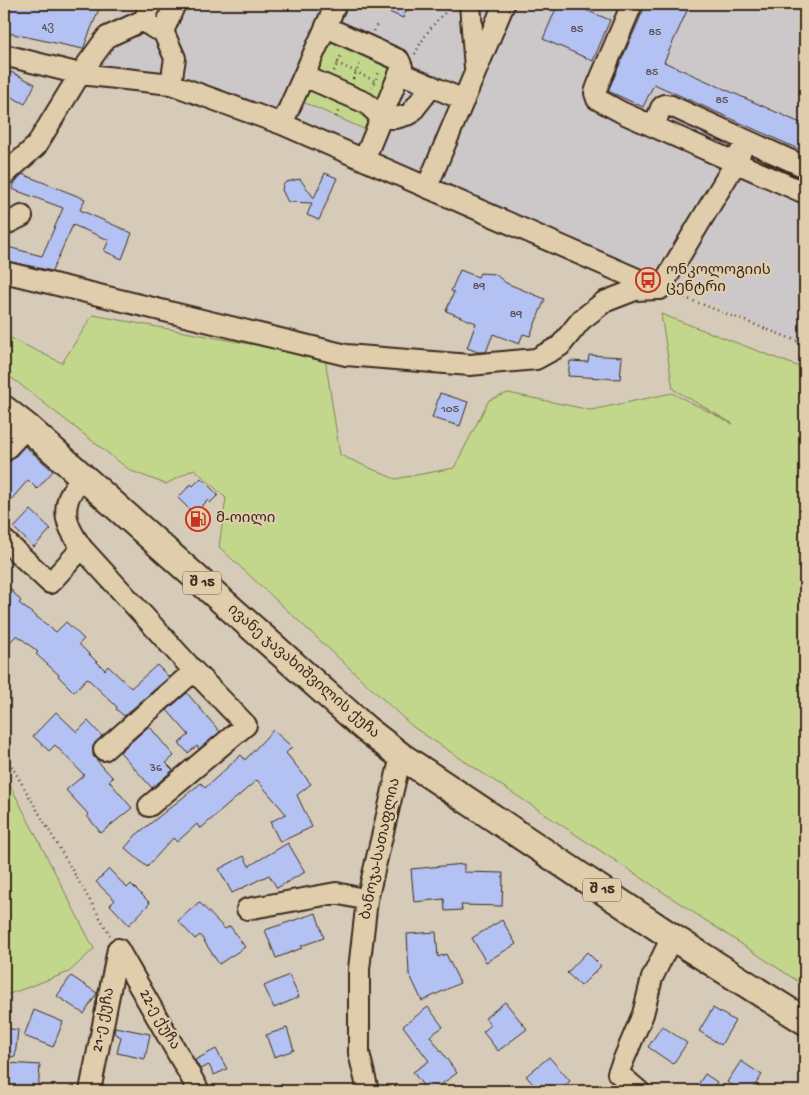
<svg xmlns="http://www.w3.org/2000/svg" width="809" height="1095" viewBox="0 0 809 1095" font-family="'Gochi Hand','Noto Sans Georgian',sans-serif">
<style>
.built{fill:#ccc8ca}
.green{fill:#c2d78c;stroke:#7e8055}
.building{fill:#b3c2f2;stroke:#3b2a1e}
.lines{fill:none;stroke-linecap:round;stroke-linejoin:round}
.minor-casing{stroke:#3b2a1e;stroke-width:24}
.major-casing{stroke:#3b2a1e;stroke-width:30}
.path{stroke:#3b2a1e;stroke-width:2.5;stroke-dasharray:1 4;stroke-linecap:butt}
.minor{stroke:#dfcdab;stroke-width:20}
.major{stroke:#dfcdab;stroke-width:26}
.labels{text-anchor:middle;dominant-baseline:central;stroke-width:4.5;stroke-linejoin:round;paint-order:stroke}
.number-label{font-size:12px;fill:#595053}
.shield{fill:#dfcdab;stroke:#6c5b48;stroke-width:1}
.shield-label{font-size:14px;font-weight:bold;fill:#3b2a1e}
.poi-label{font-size:15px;fill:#3b2a1e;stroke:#dfcdab;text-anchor:start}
.street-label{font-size:15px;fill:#3b2a1e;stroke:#dfcdab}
</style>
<rect width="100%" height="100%" fill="#d6cbb9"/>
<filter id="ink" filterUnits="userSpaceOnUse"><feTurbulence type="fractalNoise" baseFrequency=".02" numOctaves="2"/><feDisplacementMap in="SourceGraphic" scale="10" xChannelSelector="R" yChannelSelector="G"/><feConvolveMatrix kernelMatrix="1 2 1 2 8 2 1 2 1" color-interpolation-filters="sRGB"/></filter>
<g filter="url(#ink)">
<path class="built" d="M122 4H805V346L547 229 216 89 98 64Z"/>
<path class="green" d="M326 27 399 60 375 134 294 98Z
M661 314 805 369V986L413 727 219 547 226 498 194 469 166 484 131 471 4 372V335L62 363 93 315 325 358 340 455 395 479 454 468 489 400 508 393 591 410 672 393 733 424 673 389Z
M4 773 94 949 69 972 4 996Z"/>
<path class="building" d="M12 4H101L83 49 4 32V24Z
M370 4H409L403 18Z
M558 4H571L610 20 593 61 543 39Z
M646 4H690L664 62 805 125V152L654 84 643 107 608 91Z
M11 72 35 84 25 104 4 93V85Z
M325 173 337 178 319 220 307 215 312 203 288 202 282 190 283 185 286 182 300 179 314 198Z
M22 174 85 199 80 210 132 233 122 259 104 251 109 240 73 225 52 271 4 260V246L42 256 63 208 12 189 16 181Z
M460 270 478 277 480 273 495 274 506 283 545 299 530 336 523 334 519 344 493 334 486 352H478L467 348 476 323 446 311 454 292 451 291Z
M589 355 622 357 620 379 568 376 570 361 588 362Z
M440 393 468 402 460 426 432 418Z
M25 446 53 471 37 489 28 480 4 508V463L12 460Z
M201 478 218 495 210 503 208 500 194 514 178 498 191 484 193 486Z
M31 510 51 529 34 547 14 528Z
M4 582 21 601 19 603 56 632 66 622 84 639 79 644 105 670 108 666 131 688 157 665 169 677 124 716 116 709 117 707 87 678 74 692 58 676 59 675 36 654 38 652 17 635 4 648Z
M187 693 220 732 199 749 197 746 188 753 179 743 189 735 167 710Z
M56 712 77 732 88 721 102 736 93 746V756L113 778 109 781 132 808 101 833 87 816 89 815 66 790 84 775 55 745 49 751 33 736Z
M149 726 174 756 166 763 173 770 152 788 120 752Z
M273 730 292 747 286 753 311 784 297 795 312 827 280 842 270 822 286 814 257 780 200 829 197 824 177 842 173 838 147 867 125 848 136 835 201 783 205 788 241 755 245 760Z
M288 843 305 872 277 888 269 875 232 893 219 869 244 856 249 866Z
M464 864V872L503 873 502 906 461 905 462 910 445 911 444 899 414 902 411 869Z
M109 869 127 888 131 884 150 903 129 925 110 905 115 900 96 882Z
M199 902 225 929 230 926 245 947 219 964 200 935 195 939 178 921Z
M316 913 324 938 301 946 302 948 276 958 265 930Z
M502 920 516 944 486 962 472 938Z
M436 932 438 957 446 954 460 983 422 1001 409 973 407 934Z
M587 952 601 966 581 986 567 973Z
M289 975 299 997 274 1008 264 986Z
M71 976 97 993 84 1014 57 996Z
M505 1002 527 1029 498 1051 483 1032 491 1025 485 1018Z
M428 1007 443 1027 430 1036 457 1073 432 1091H427L413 1072 429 1061 403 1026Z
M713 1008 735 1021 721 1045 699 1031Z
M34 1010 63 1022 53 1047 24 1036Z
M662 1026 687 1043 673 1064 648 1047Z
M115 1027 150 1034 145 1059 117 1053 121 1037 114 1033Z
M4 1028 18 1030 15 1057 4 1055Z
M287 1028 294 1050 274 1057 266 1035Z
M216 1049 227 1069 214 1075 209 1065 200 1069 195 1060Z
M549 1057 570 1081 559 1091H539L526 1076Z
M741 1061 762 1075 751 1091H740L727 1082Z
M9 1063 40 1065 38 1091H7Z
M705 1074 717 1082 711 1091H694Z"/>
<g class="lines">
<defs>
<path id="minor" d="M151 4 146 15 147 23C153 28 158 32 165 27L175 4
M470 4 475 68
M632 4 597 87 595 93 597 99 623 113 805 193
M326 27 399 60 402 67 364 160
M162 29 175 58 171 84
M4 55 80 74 171 84 282 124 660 289
M400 73 464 100
M304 76 366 103 382 118H396L410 114 432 86
M282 124 336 4
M654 126 661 108 664 105 671 106 805 167
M4 175 36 146 80 74 107 37 146 19
M427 187 504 4
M4 225 22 216
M4 272 346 355 470 365 536 359 560 346 581 320 604 302 635 290 658 289
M660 289 736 162 741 151
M4 451 27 427
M82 476C78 483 70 492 68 500 62 518 72 534 82 548L194 671 246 725 149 806
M4 540 50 583 82 548
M104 750 194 671
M247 909 336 893 367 900
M118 949 199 1091
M90 1091 118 949
M368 1091 359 1053V969L367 900 401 756
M639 1091 618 1073 643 1014 652 978 672 937"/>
<path id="major" d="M4 409 27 427 366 729 401 756 672 937 805 1021"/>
</defs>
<use href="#minor" class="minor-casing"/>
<use href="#major" class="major-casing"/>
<path class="path" d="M374 31 377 24
M415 54C424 35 436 19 453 6
M337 63 375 81
M334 71 342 53
M353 79 361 61
M372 88 380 70
M336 117 339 109
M675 294 805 344
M4 753 110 935"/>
<use href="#minor" class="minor"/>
<use href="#major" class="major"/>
</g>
</g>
<defs>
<symbol id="bus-ring" viewBox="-11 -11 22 22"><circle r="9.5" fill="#dfcdab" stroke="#c8321e" stroke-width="1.5"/><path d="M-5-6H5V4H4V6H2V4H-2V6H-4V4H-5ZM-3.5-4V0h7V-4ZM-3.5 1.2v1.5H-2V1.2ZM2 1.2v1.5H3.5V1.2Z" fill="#c8321e"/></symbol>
<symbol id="fuel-ring" viewBox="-11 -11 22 22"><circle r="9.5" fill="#dfcdab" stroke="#c8321e" stroke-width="1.5"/><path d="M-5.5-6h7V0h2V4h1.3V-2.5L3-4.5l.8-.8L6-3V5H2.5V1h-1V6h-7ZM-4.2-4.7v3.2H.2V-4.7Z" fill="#c8321e"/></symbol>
</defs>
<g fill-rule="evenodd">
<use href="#bus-ring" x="634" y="266" width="28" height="28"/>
<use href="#fuel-ring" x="184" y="505" width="28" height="28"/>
</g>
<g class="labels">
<g class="number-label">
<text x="48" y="28">4ვ</text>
<text x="577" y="30">85</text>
<text x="655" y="33">85</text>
<text x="652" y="73">85</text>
<text x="722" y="101">85</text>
<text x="479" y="287">89</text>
<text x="516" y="315">89</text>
<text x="450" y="410">105</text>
<text x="156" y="769">36</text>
</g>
<g class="shield">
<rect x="183" y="571.5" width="38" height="23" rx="4"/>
<rect x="583" y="878.5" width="38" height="23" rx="4"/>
</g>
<g class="shield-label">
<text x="202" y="583">შ 15</text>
<text x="602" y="890">შ 15</text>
</g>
<g class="poi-label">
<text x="666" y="271">ონკოლოგიის<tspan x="666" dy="17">ცენტრი</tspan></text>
<text x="216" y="519">მ-ოილი</text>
</g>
<g class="street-label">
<text transform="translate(303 672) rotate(41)">ივანე ჯავახიშვილის ქუჩა</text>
<text transform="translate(381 849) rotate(-78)">ბანოჯა-სათაფლია</text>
<text transform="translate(104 1020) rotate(-79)">21-ე ქუჩა</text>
<text transform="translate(159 1020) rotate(60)">22-ე ქუჩა</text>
</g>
</g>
<rect width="809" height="1095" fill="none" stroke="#dfcdab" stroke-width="20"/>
<rect x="10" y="10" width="789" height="1075" fill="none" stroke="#3b2a1e" stroke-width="2" filter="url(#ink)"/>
</svg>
